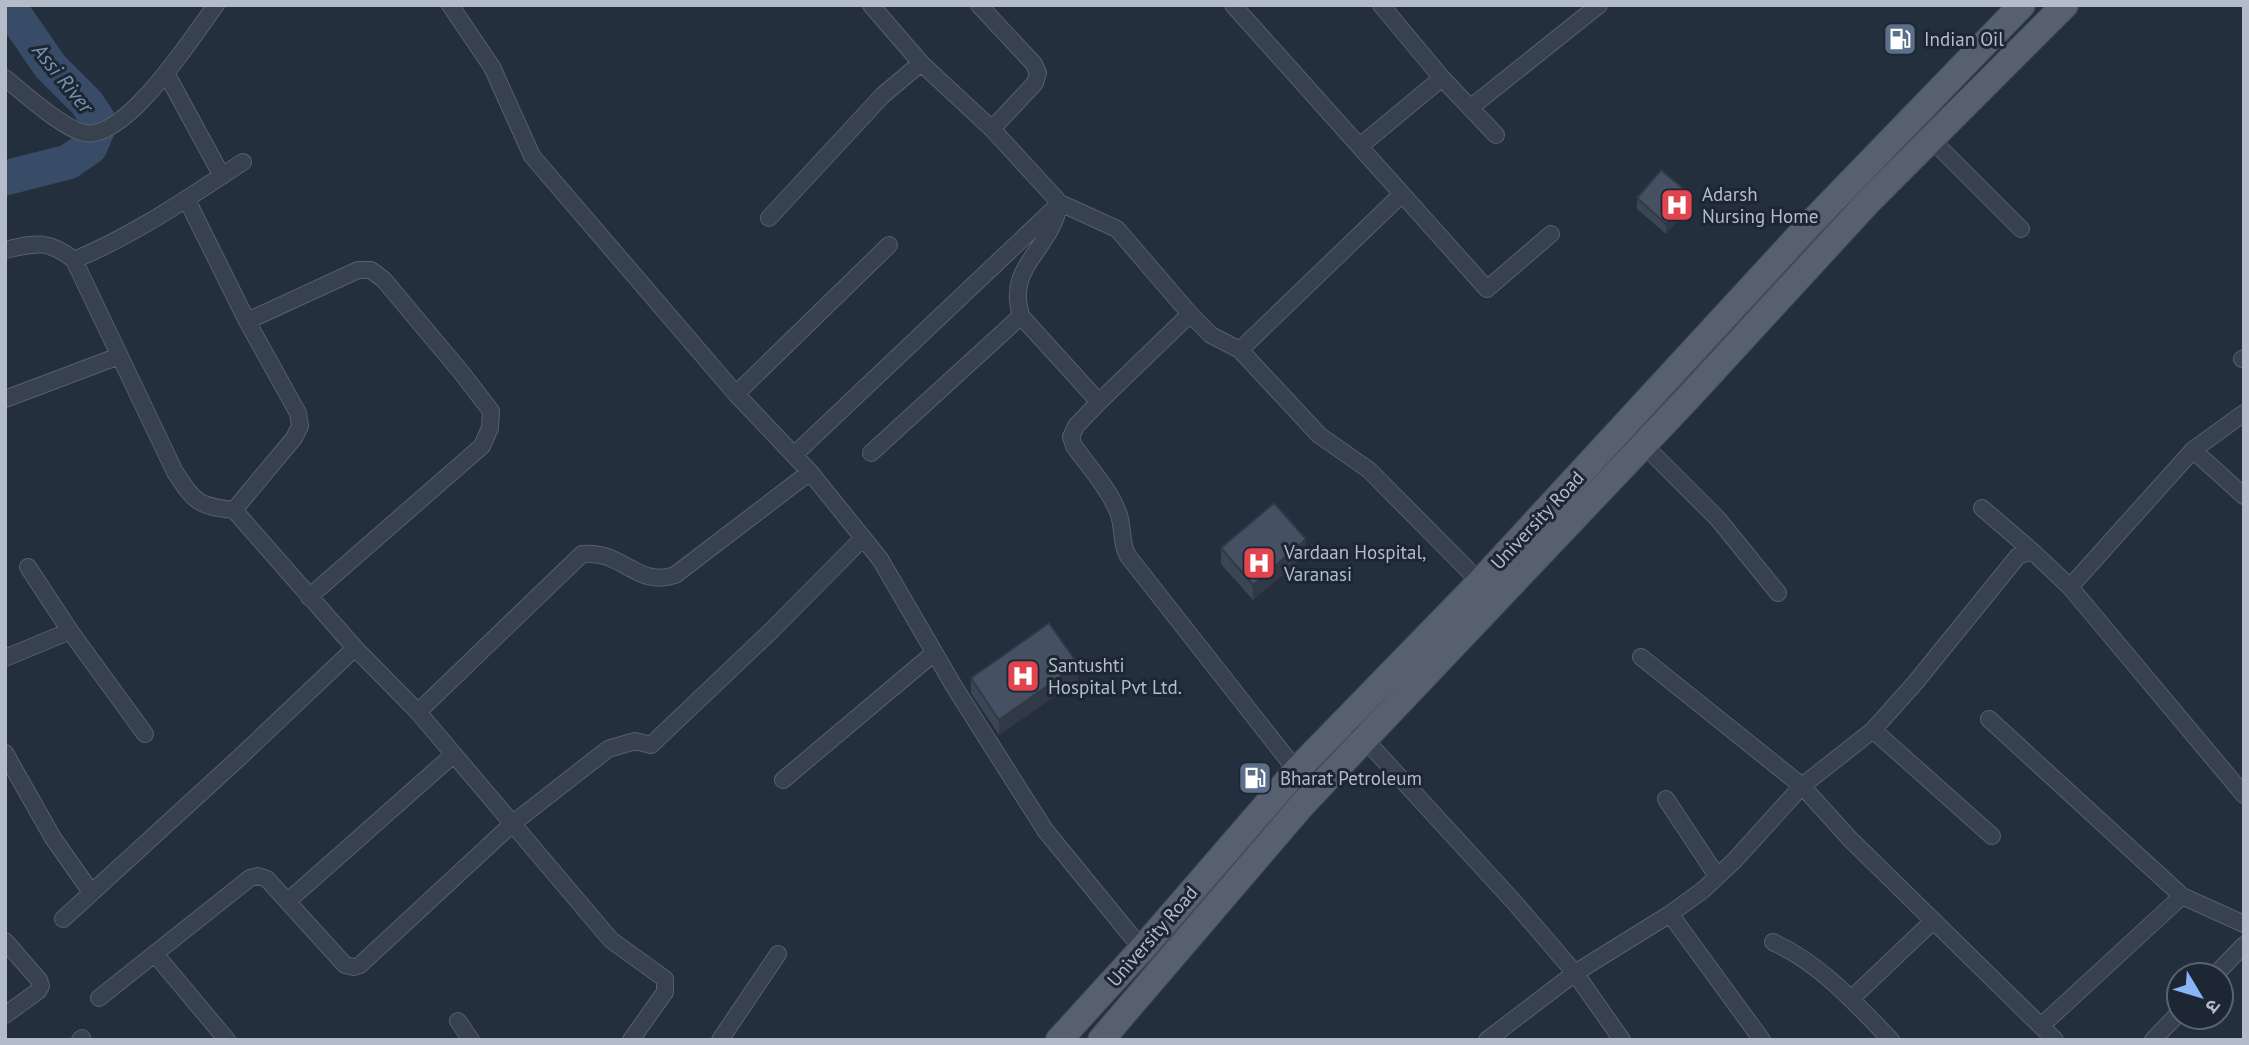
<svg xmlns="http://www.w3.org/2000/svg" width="2249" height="1045" viewBox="0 0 2249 1045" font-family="'PT Sans','Noto Sans Devanagari',sans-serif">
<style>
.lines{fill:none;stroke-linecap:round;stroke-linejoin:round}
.river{stroke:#394c67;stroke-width:35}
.minor-casing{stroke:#565f6c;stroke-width:18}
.primary-casing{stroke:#414a57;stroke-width:28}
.minor{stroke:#38414e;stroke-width:16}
.primary{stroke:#56606e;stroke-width:26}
.wall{fill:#3b4654}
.shaded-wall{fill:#303945}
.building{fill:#455162;stroke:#303945;stroke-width:2}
.labels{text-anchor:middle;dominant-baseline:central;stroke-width:6;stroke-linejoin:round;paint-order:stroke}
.poi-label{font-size:19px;fill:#b4bcc9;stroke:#1d2633;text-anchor:start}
.street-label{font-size:19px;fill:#b4bcc9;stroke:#1d2633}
.water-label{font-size:21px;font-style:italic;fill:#7c92b1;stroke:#1d2633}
</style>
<rect width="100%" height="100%" fill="#242f3e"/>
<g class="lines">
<path class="river" d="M5 178 68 162 90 147 100 123 87 103 50 66 8 5"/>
<defs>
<path id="minor" d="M450 5 492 67 532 156 736 394 810 472 880 559 955 688 1045 830 1142 949
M871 5 921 63 992 129 1060 203C1058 210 1056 218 1053 224 1038 257 1008 272 1021 316L1099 402 1076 426 1071 437 1074 446C1089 467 1109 489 1118 512 1124 527 1120 542 1128 556L1314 793
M979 5 1034 64 1038 73 1035 83 992 129
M1233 5 1487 289 1551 234
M1381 5 1442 78 1496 135
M166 73 222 176
M5 78C24 93 63 129 85 133 126 141 193 36 216 5
M1470 108 1599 5
M1931 139 2021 229
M1360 146 1442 78
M187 200 247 321 298 413 300 426 294 438 234 510 355 648 418 712 611 940 665 979V992L631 1040
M769 218 883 95 921 63
M5 250C36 243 48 239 74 260L175 472C195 502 197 506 234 510
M74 260C135 235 189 197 243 162
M247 321 358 270H371L384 280 461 372 491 411 490 428 482 446 309 597
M1240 350 1402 194
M2242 359 2244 358
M736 394 889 245
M5 399 119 356
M1099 402 1190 314
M1644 445 1718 519 1778 593
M2193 450 2244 496
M871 453 1021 316
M794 455 1060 203 1117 229 1190 314 1211 335 1240 350 1319 435 1369 470 1480 582
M1982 508 2032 551
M28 567 70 631 145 734
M2070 587 2193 450 2244 413
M1641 657 1802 786 1850 839 2055 1040
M5 658 70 631
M418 712 582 554C624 550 636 588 675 575L810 472
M1989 719 2182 896 2244 924
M1873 730 1992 836
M1360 734 1515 903 1575 973 1622 1040
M5 753 53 838 91 892
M783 780 934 653
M1666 799 1717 876
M288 901 453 755
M1670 914 1762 1040
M63 919 241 756 355 648
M5 941 39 980 41 986 38 991 5 1015
M1773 942C1821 964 1855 1003 1891 1040
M155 954 227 1040
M2215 975 2244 945
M99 998 250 878 258 876 267 879 345 965 354 967 360 965 512 824 608 749 635 741 651 745 772 630 863 538
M1851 999 1933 921
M458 1021 471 1040
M2041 1026 2182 896
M80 1040 82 1038
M720 1040 778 954
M1487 1040 1575 973 1670 914 1703 890 1734 861 1802 786 1873 730 1915 683 2018 556 2032 551 2070 587 2244 795
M2153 1040 2179 1013"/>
<path id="primary" d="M1059 1040 1142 949 1296 771 1480 582 1810 224 2022 5
M1101 1040 1303 804 1687 399 1869 201 2065 5"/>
</defs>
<use href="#minor" class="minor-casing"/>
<use href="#primary" class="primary-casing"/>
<use href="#minor" class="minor"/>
<use href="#primary" class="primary"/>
</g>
<path class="wall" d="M1637 198 1691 205 1666 234 1637 209Z
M1221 548 1306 555 1253 600 1221 564Z
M971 678 1078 680 999 735 971 693Z"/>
<path class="shaded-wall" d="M1691 195V205L1666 234V224Z
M1306 539V555L1253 600V585Z
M1078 664V680L999 735V720Z"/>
<path class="building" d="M1661 170 1691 195 1666 224 1637 198Z
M1274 503 1306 539 1253 585 1221 548Z
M1049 623 1078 664 999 720 971 678Z"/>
<defs>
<symbol id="fuel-square" viewBox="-11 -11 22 22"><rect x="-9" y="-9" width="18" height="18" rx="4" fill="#5c6f8a" stroke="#1d2633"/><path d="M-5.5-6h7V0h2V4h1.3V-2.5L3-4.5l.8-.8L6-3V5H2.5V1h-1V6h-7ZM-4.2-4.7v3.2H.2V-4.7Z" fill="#fff"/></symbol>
<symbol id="hospital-square" viewBox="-11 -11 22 22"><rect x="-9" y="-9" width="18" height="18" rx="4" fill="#e0444e" stroke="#1d2633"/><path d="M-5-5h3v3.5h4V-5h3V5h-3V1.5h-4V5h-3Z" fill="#fff"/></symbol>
</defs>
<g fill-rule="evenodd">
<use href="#fuel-square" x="1881" y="20" width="38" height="38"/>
<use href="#hospital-square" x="1658" y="186" width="38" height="38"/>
<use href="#hospital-square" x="1240" y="544" width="38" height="38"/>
<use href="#hospital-square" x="1004" y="657" width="38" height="38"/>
<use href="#fuel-square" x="1236" y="759" width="38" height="38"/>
</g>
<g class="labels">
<g class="poi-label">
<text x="1924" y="39">Indian Oil</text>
<text x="1702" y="194">Adarsh<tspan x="1702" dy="22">Nursing Home</tspan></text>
<text x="1284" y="552">Vardaan Hospital,<tspan x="1284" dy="22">Varanasi</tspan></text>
<text x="1048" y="665">Santushti<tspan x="1048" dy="22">Hospital Pvt Ltd.</tspan></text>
<text x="1280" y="778">Bharat Petroleum</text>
</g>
<g class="street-label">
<text transform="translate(1537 520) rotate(-47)">University Road</text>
<text transform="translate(1152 936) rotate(-49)">University Road</text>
</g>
<g class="water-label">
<text transform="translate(63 78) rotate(51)">Assi River</text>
</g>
</g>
<rect width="2249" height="1045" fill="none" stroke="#b4bcc9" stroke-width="14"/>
<g transform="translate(2200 996) rotate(128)"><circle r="33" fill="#1d2633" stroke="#59626f" stroke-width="2"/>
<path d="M0-5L12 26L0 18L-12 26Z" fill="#8ab4f8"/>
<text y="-10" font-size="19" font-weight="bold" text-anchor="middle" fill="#b4bcc9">उ</text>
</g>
</svg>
